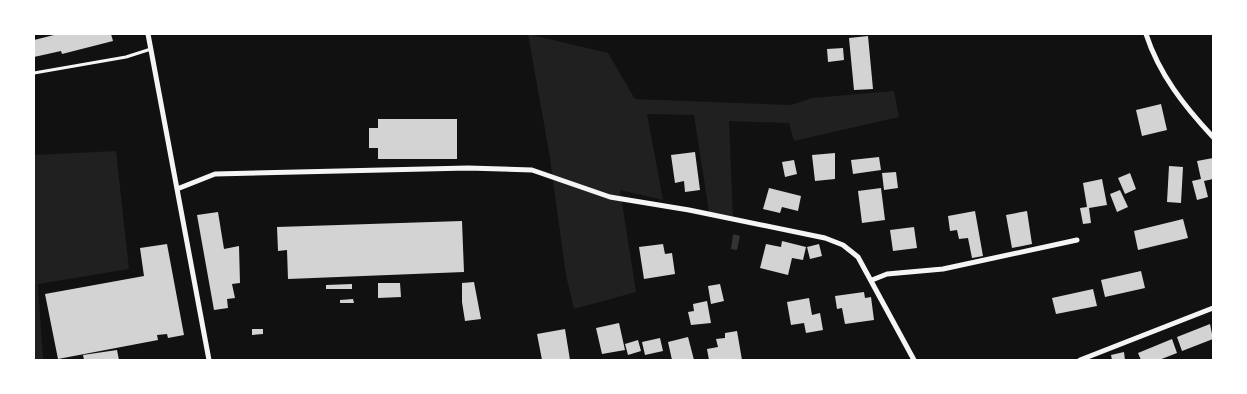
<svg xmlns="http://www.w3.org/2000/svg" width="1247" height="394" viewBox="0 0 1247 394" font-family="Helvetica,sans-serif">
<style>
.green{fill:#202020}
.water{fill:#333}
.building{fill:#d3d3d3}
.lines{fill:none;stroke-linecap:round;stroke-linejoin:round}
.service{stroke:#f5f5f5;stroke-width:3}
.minor{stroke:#f5f5f5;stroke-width:5}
</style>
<rect width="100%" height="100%" fill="#111"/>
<path class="green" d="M528 34 608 53 635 99 791 105 812 98 894 91 899 117 794 141 789 123 729 121 733 217 709 212 694 115 647 114 663 200 620 190 636 292 574 309 566 275 549 152Z
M116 151 129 269 38 284 43 360H34V155Z"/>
<path class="water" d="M733 234 740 236 737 250 731 249Z"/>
<path class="building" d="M58 34H111L113 41 62 54 61 51 34 57V40Z
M868 36 873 89 854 90 849 38Z
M843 48 844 60 828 62 827 49Z
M1161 104 1167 130 1142 136 1136 110Z
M378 119H457V159H378V148H369V128H378Z
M695 152 700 190 685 192 684 181 675 183 671 155Z
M835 153V179L815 181 812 155Z
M879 157 881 170 853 174 851 160Z
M1213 158V179L1204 181 1208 197 1197 200 1192 181 1201 179 1197 161Z
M794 160 797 174 785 177 782 162Z
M1169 166 1183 167 1181 203 1167 202Z
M896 172 898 188 884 190 882 173Z
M1130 173 1136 189 1125 194 1118 178Z
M1102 179 1107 205 1089 208 1091 223 1083 224 1080 208 1087 207 1083 183Z
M769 188 801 196 798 211 782 207 780 213 763 209Z
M881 188 885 220 862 223 858 191Z
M1120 190 1128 207 1117 212 1110 194Z
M975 211 983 256 972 258 968 238 959 239 957 230 950 231 948 216Z
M1027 211 1032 244 1012 248 1006 215Z
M218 212 224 249 239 246 240 283 232 284 235 298 227 299 228 308 214 310 197 215Z
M1183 219 1188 238 1138 250 1134 231Z
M462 221 464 272 288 279 287 250 278 251 277 227Z
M914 227 917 248 893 251 890 230Z
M782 241 806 247 803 260 792 258 788 275 760 268 766 244 781 247Z
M167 244 184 335 168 338 167 334 157 335 158 340 58 359 45 294 144 276 140 248Z
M663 244 665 254 672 253 675 274 644 279 639 247Z
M819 244 822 256 810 259 807 247Z
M1141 271 1145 288 1105 297 1101 280Z
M474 282 481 319 465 321 462 302V283Z
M378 283H400L401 297 378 298Z
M352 284V289H326V285Z
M720 284 724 301 711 304 708 286Z
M1093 289 1097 306 1056 314 1052 298Z
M864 292 865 298 871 297 874 320 845 324 842 308 837 309 835 296Z
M809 298 812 315 820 313 823 330 806 333 804 323 791 325 787 302Z
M353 299 354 303H340V300Z
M707 301 711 323 691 325 688 312 694 311 693 304Z
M619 323 625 350 602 354 596 328Z
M1210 324 1213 339 1182 351 1177 337Z
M252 329H263V334L252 335Z
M565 329 570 360H542L537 334Z
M737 331 742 360H709L707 349 718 347 716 339 725 338V333Z
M688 337 694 360H672L668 342Z
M660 338 663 351 645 355 642 342Z
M1172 339 1177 353 1159 360H1141L1138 353Z
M638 340 641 351 628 355 625 344Z
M117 350 119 360H84L83 355Z
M1124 352 1125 360H1112L1111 355Z"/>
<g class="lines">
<path class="service" d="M34 73 126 57 151 49"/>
<path class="minor" d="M148 34 209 360
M1146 34C1159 74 1184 106 1213 137
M177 189 215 174 468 168 532 170 610 197 689 210 825 238 843 245 858 257 914 360
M872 280 887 274 943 269 1077 240
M1080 360 1213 308"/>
</g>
<rect width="1247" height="394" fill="none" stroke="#ffffff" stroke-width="70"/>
</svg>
